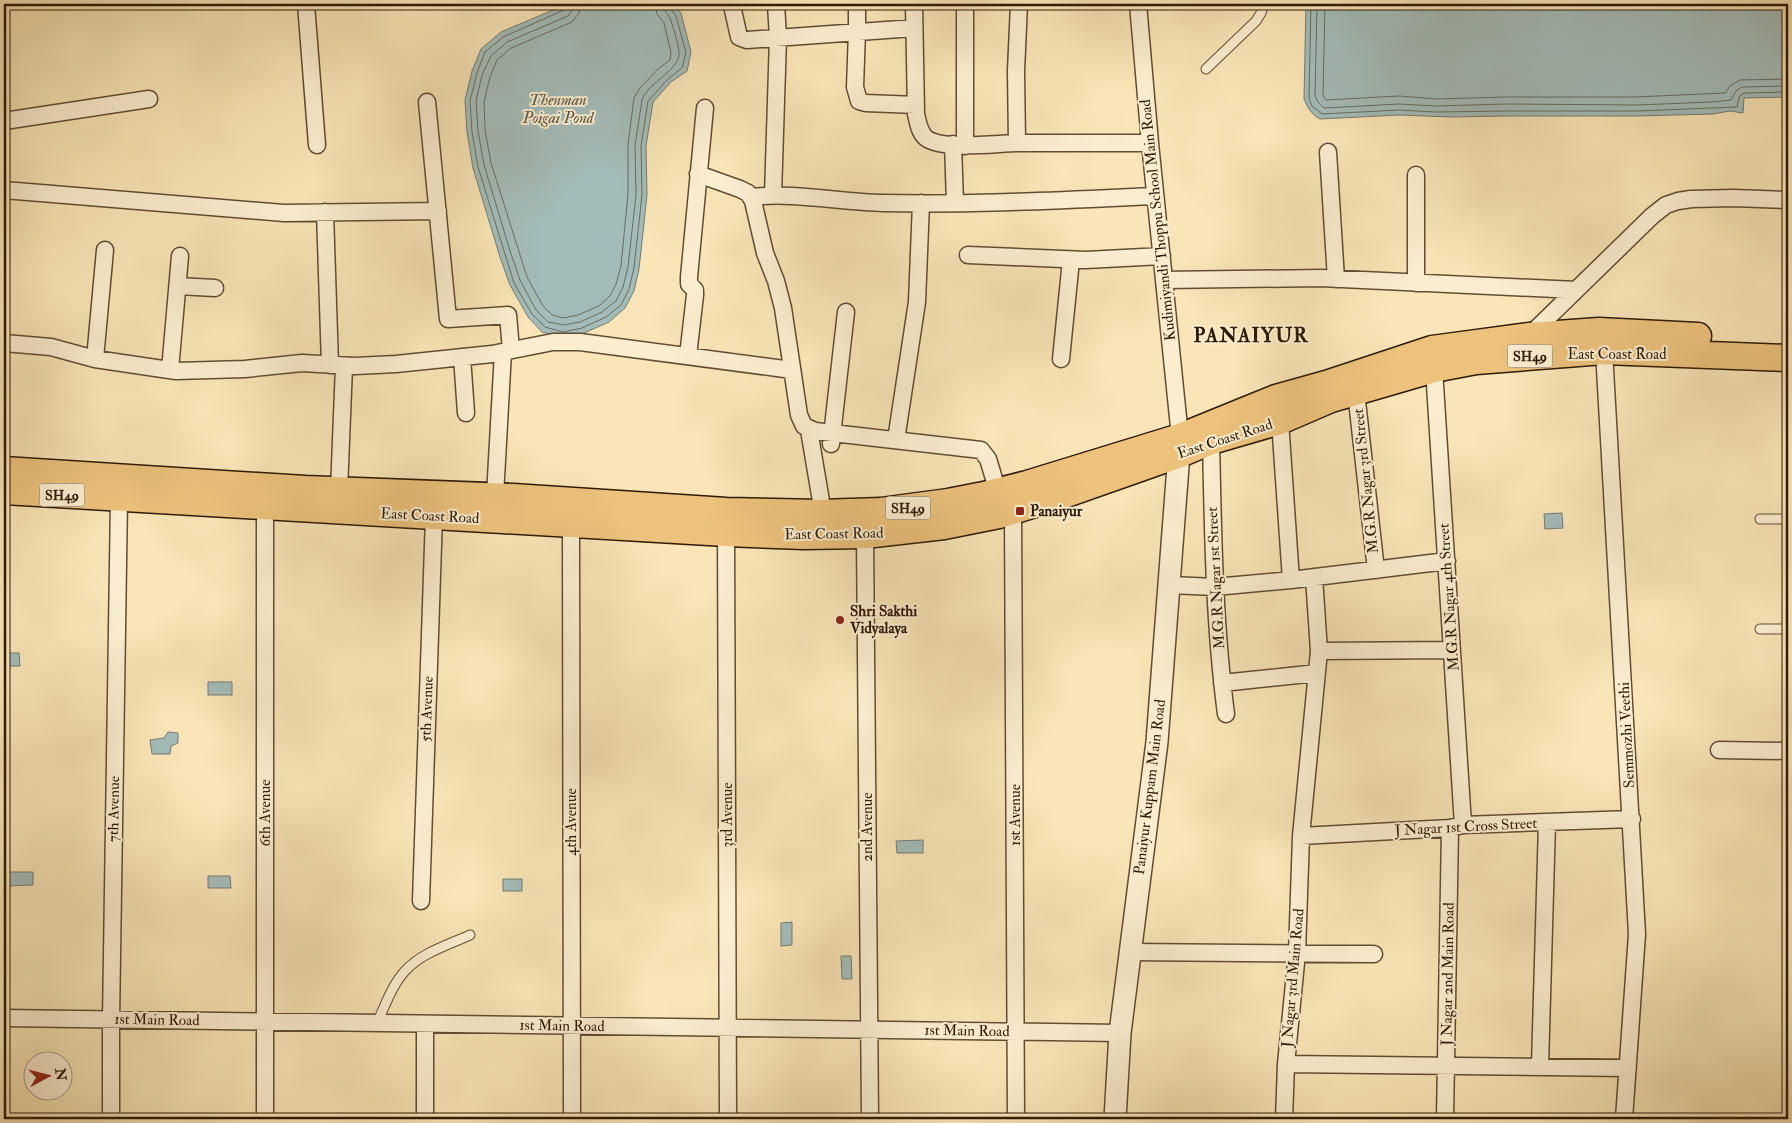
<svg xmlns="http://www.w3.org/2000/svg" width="1792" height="1123" viewBox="0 0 1792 1123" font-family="'IM FELL Double Pica',serif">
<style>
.water{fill:#a3bcb9;stroke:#747b71}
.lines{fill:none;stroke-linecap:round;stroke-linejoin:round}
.shore{stroke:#686b60;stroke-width:1}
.service-casing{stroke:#614d32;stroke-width:11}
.minor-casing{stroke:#614d32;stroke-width:19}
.tertiary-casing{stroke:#614d32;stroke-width:24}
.primary-casing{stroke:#2e1a06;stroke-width:29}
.service{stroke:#fbeed0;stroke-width:9}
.minor{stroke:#fbeed0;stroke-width:16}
.tertiary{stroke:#fbeed0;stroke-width:21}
.primary{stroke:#ecc27c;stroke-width:26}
.poi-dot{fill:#8f2418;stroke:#fbeed0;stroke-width:2}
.labels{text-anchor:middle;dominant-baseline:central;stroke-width:4;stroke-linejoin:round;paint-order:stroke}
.shield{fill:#fbeed0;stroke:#6c5a43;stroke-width:1}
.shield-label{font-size:14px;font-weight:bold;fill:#2e1a06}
.street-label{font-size:15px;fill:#2e1a06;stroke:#fbeed0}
.poi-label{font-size:15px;font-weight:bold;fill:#2e1a06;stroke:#fbeed0;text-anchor:start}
.water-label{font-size:16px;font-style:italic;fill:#575345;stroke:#fbeed0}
.district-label{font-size:20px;font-weight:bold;letter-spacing:1px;fill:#2e1a06;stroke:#fbeed0}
</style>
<rect width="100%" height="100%" fill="#f9e5b7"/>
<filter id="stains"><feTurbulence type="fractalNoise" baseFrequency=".004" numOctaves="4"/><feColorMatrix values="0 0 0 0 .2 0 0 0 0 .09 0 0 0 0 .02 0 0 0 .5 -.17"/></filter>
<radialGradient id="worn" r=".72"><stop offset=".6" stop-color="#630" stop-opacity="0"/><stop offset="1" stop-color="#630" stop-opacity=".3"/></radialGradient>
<path class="water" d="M567 4H672L681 13 691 52 687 71 671 82 653 102 646 146 647 195 639 269 634 291 625 308 609 322 584 333 563 337 542 332 528 317 510 285 500 257 473 168 467 132 465 100 472 71 481 49 501 32Z
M1306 4H1781L1784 12 1788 15V65L1786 80 1788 97 1744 98 1743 113 1730 111 1713 114 1637 116H1506L1451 117 1399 115 1320 119C1311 114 1308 108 1304 99Z
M1562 513 1563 528 1545 529 1544 514Z
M4 653H19L20 666H4Z
M208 682H232V695H208Z
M168 732 178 733V743L171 746 170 754H152L150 740 164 738Z
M923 840V853H897L896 841Z
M8 872H33V885L8 886Z
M208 876H230L231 888H208Z
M503 879H522V891H503Z
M792 922V945L781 946V923Z
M841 956H851L852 979H842Z"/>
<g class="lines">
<path class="shore" d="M567 4 564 10 503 37 485 52 477 73 470 101 472 132 478 167 514 283 532 314 545 327 563 332 582 328 606 317 621 305 629 289 634 268 642 195 641 146 648 101 668 79 682 68 686 53 676 16 670 8 669 4
M574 4 572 10 568 16 507 42 491 56 482 75 476 101 478 131 484 165 511 254 520 280 536 310 548 322 564 325 580 322 602 312 616 301 623 287 628 267 636 195 635 145 642 100C648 82 681 70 679 52 678 42 674 30 671 21 669 14 663 11 663 4
M581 4 579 13 572 22 511 48 497 60 490 77 484 102 485 130 491 163 527 277 543 306 552 315 563 318 578 315 599 306 610 296 616 284 621 266 628 194V145L634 98 640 88 658 69 670 60 671 53 664 23 657 14 655 4
M1311 4 1309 98 1312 106 1322 114 1399 110 1436 112 1506 111H1637L1737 107 1739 97 1744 93 1788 92
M1317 4 1315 96 1318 102 1324 108 1399 104 1436 106 1506 104 1637 105 1712 102 1731 100 1736 91 1742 87 1788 86
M1325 4 1323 95 1326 100 1399 96 1437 99 1506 97H1636L1725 93 1731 85 1740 80 1788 79"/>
<defs>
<path id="service" d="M1206 69 1256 21 1261 13 1264 4
M1760 519H1788
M1760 629H1788
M377 1023C385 1006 392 985 405 971 421 953 448 945 470 935"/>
<path id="minor" d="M306 4 317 145
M857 4V31L855 87 859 101 866 103 916 105
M914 4 916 114C918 122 919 132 926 138 943 151 998 143 1020 143 1064 143 1107 143 1150 143
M965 4V146
M1138 4 1150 143 1180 437
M733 10 739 37 747 40 914 28
M427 102 448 319 508 315 511 350
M4 121 149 99
M1017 143 1016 71 1019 4
M953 144 955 203
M1328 152 1336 279
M698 174 740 189 748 193 753 201 765 253 776 281 783 308 799 415 804 426 815 431 981 450 988 459 998 492
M1416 175V283
M4 190 284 213 438 211
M773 195 778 38 776 4
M751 197C795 192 839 202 883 203 974 205 1065 200 1155 196
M325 212 330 365
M968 255 1086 260 1162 256
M1164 280 1321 278 1576 290
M178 286 215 288
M1529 336 1652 216 1666 205 1678 201 1691 199 1733 198 1788 200
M4 343 51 347 95 359 176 371 245 369 302 363 355 366 396 364 492 354 553 342H580L792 370
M1604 351 1637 934 1624 1119
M688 356 695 295V290L689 284V277L705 108
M462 357 466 413
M95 359 105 250
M1061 359 1071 260
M1434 369 1463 825
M170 370 180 256
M1356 392 1376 570
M1280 421 1291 580
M809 430 823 513
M896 440 917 302 921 203
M1211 441C1213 532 1214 623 1226 714
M831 444 846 312
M339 490 344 366
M495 496 503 352
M265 506V1119
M1013 511 1016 1119
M571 524 572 1119
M726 526 728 1119
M865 535 870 1119
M1170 585 1215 587 1291 580 1447 561
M1319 651 1452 650
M1222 683 1317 673
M1719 750 1788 751
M1301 836 1450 828 1463 825 1632 819
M421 901 434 516
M1130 952 1374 954
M4 1018 1120 1033
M1286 1064 1628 1068
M1540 1066 1547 823
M111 1119V1020L119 499
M425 1119V1024
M1284 1119 1286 1064 1297 953 1301 836 1319 651 1314 577
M1445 1119 1450 828"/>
<path id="tertiary" d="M1115 1119 1120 1033 1157 742 1180 440"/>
<path id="primary" d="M4 470 305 489 513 497 726 511 820 513 881 511 948 502 984 495 1027 484 1180 437 1276 398 1326 384 1432 349 1529 336 1599 331 1698 336
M4 491 726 533 804 536 865 535 944 526 999 515 1055 498 1180 454 1211 441 1280 421 1331 399 1434 369 1476 361 1604 351 1788 358"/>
</defs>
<use href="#service" class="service-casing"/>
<use href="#minor" class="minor-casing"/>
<use href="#tertiary" class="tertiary-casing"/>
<use href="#primary" class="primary-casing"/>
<use href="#service" class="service"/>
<use href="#minor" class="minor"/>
<use href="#tertiary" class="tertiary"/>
<use href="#primary" class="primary"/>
</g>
<g class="poi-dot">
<rect x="1015" y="506" width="10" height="10" rx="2.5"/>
<circle cx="840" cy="620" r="5"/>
</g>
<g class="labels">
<g class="shield">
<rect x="1507.5" y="344.5" width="45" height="23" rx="4"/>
<rect x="39.5" y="483.5" width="45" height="23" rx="4"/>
<rect x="885.5" y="496.5" width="45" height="23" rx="4"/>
</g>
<g class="shield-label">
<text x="1530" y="356">SH49</text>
<text x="62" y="495">SH49</text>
<text x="908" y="508">SH49</text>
</g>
<g class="street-label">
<text transform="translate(1158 220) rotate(-96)">Kudimiyandi Thoppu School Main Road</text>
<text x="1617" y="354">East Coast Road</text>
<text transform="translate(1225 439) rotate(-18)">East Coast Road</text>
<text transform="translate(1366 481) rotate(-96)">M.G.R Nagar 3rd Street</text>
<text transform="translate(430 516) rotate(3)">East Coast Road</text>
<text transform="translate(834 534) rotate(-1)">East Coast Road</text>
<text transform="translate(1216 578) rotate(-93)">M.G.R Nagar 1st Street</text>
<text transform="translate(1449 597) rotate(-94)">M.G.R Nagar 4th Street</text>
<text transform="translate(427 709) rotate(-88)">5th Avenue</text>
<text transform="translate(1627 735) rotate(-93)">Semmozhi Veethi</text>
<text transform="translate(1150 787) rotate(-83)">Panaiyur Kuppam Main Road</text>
<text transform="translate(114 809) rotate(-89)">7th Avenue</text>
<text transform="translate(265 813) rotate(-90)">6th Avenue</text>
<text transform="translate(727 815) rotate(-90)">3rd Avenue</text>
<text transform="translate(1015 815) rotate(-90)">1st Avenue</text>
<text transform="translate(571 822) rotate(-90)">4th Avenue</text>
<text transform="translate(867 827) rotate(-90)">2nd Avenue</text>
<text transform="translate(1466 827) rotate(-3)">J Nagar 1st Cross Street</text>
<text transform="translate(1448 974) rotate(-89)">J Nagar 2nd Main Road</text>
<text transform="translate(1293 978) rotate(-85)">J Nagar 3rd Main Road</text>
<text transform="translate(157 1020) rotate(1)">1st Main Road</text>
<text transform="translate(562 1026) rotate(1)">1st Main Road</text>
<text transform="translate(967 1031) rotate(1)">1st Main Road</text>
</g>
<g class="poi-label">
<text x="1030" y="511">Panaiyur</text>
<text x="850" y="611">Shri Sakthi<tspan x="850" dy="17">Vidyalaya</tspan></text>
</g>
<g class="water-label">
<text x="558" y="100">Thenman<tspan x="558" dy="18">Poigai Pond</tspan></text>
</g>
<g class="district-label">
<text x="1251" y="335">PANAIYUR</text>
</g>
</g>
<rect width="1792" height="1123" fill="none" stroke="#f9e5b7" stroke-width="20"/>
<rect x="5" y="5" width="1782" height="1113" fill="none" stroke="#2e1a06" stroke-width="2.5"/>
<rect x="10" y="10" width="1772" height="1103" fill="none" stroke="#2e1a06"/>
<g transform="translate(48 1076) rotate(83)"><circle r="24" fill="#fbeed0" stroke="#a9997f"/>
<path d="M0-4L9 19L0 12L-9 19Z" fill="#8f2418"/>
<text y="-8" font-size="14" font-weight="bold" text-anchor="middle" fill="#2e1a06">N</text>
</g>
<rect width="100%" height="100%" filter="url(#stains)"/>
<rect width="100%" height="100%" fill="url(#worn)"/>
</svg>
